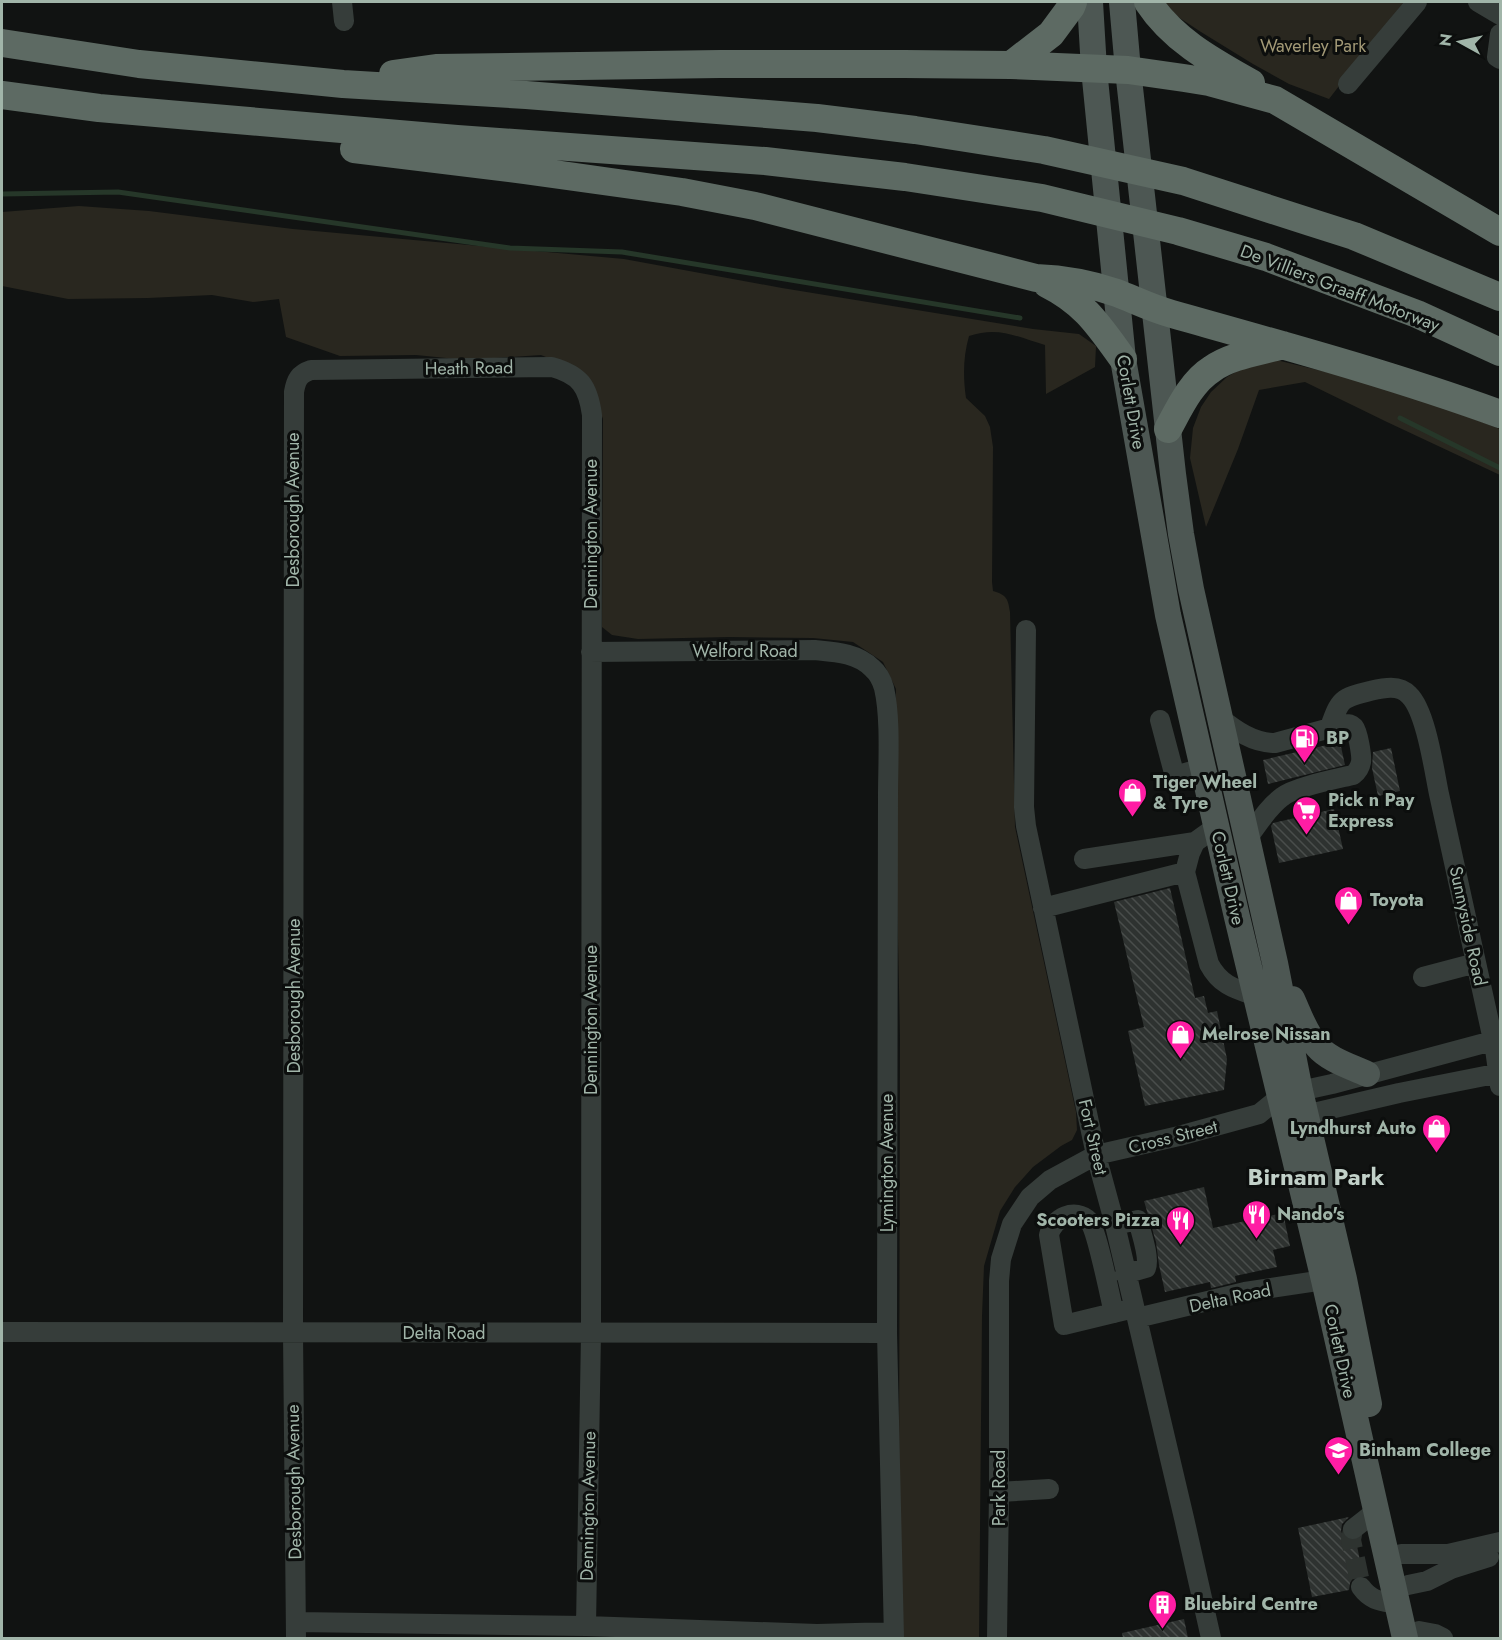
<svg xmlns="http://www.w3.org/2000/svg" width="1502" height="1640" viewBox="0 0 1502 1640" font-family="Jost,sans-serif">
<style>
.green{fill:#29271f}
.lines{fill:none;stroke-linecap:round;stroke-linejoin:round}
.stream{stroke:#263729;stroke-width:5}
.building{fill:url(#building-back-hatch)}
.minor-tunnel{stroke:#2e3330;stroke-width:20;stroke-dasharray:20 10;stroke-linecap:butt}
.minor{stroke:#363d3a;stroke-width:20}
.major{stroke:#4d5753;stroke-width:26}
.highway{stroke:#5d6a63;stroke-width:28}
.labels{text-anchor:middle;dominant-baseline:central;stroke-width:6;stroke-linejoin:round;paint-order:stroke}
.park-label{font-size:18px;fill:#a29976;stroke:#0c0e0d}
.street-label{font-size:18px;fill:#a1b5a9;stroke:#0c0e0d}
.poi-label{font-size:18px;font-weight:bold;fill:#a1b5a9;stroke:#0c0e0d;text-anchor:start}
.district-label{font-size:24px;font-weight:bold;fill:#c2d1c9;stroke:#0c0e0d}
</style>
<defs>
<pattern id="building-back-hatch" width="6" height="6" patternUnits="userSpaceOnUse" patternTransform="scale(1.5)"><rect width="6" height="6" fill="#2e3230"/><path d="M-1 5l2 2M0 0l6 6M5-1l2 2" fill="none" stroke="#494d4b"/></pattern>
</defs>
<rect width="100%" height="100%" fill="#111312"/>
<path class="green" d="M1158 2H1404L1329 99 1289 84 1253 64 1201 32 1160 5Z
M79 206 149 211 293 229 624 259 782 288 1033 329 1079 334 1096 346 1095 367 1046 394 1045 345C1017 337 999 326 969 336 963 357 963 377 966 398L985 416 990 427 993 447 992 582 993 591C1007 595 1008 599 1010 612L1015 827 1076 1112 1077 1130 1072 1140 1061 1146 1033 1167 1015 1187 1000 1211 984 1266 982 1316 979 1638H901L899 1492 900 1036 895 792 896 689 883 662 853 642 813 638 729 637 638 639 612 635 602 627 603 419 590 383 568 366 541 355 466 360 416 355 340 356 286 337 279 299 253 302 212 295 148 298 68 299 2 286V212Z
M1272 359 1343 376 1432 403 1500 429V475L1387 422 1305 382 1259 390 1238 449 1206 527 1190 458 1193 428 1201 407 1211 392 1227 377 1251 363Z"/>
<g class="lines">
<path class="stream" d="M2 194 118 192 510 248 622 252 1020 318
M1400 418 1500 468"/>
</g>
<path class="building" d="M1340 742 1345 765 1268 784 1263 760Z
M1391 748 1400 791 1378 796 1372 768 1373 752Z
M1334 809 1343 849 1279 863 1271 826 1273 823Z
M1170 888 1195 998 1204 996 1208 1013 1217 1011 1227 1059 1224 1090 1145 1106 1128 1031 1144 1027 1114 902Z
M1204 1187 1213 1228 1283 1213 1290 1246 1273 1250 1277 1267 1235 1276 1236 1282 1212 1288H1211L1210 1282 1165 1292 1159 1265 1156 1242 1144 1201Z
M1349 1517 1342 1524 1341 1531 1343 1536 1348 1540 1356 1541 1363 1575H1359L1353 1578 1350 1583 1349 1590 1312 1597 1298 1528Z
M1184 1619 1188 1638H1123L1122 1633Z"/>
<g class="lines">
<path class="minor-tunnel" d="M1353 1529 1351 1540 1361 1587"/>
<path class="minor" d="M342 2 344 21
M1478 2 1500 15
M1500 34 1497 57 1500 59
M1348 84 1417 2
M1026 630 1024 807 1026 826 1096 1155 1115 1225 1184 1518 1211 1638
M591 652 815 650C835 652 857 653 872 668 878 673 882 681 884 688 891 718 888 764 888 796L887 1333 894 1638
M1219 717C1235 730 1253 743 1275 743L1345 724C1349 724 1351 724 1354 727 1358 732 1362 756 1361 762 1360 768 1358 771 1353 775 1336 779 1294 787 1282 797 1267 808 1257 826 1246 840
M1160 720 1174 773 1178 775 1203 768
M1330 727C1340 699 1341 698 1370 691 1383 688 1399 684 1409 695 1426 711 1434 770 1439 794 1458 879 1476 964 1495 1049L1500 1086
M1216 827 1195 842 1190 853 1185 872 1209 964C1220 985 1235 989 1256 996
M1084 859 1195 842
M1043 908 1185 872
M1423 977 1476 963
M1292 1118 1399 1093 1500 1073
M1115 1225 1138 1220C1141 1233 1150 1257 1146 1268L1125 1274
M1114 1313C1110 1297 1097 1230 1089 1221 1075 1207 1053 1218 1049 1235L1064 1325 1134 1308
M1137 1318 1245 1292 1324 1280
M2 1332 887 1333
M999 1492 1049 1489
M1353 1529 1376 1511
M1401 1554H1448L1500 1542
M1408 1585 1427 1581 1451 1569 1489 1557
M1361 1587C1371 1601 1381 1601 1397 1604
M296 1622 586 1626 817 1634 894 1632
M1419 1631 1435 1634 1443 1638
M296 1638 293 1333 294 392C296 380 299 374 311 370L552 367C580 375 588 386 592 415L591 1333 586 1626
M997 1638 999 1492V1281L1001 1259 1012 1224 1030 1197 1050 1180 1096 1155 1179 1136 1259 1114 1280 1097 1300 1091 1332 1084 1500 1039"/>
<path class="major" d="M1090 2 1094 69 1123 359 1168 615 1237 917 1324 1280 1405 1638
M1122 2 1128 70 1173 474 1181 534 1191 589 1275 963 1300 1091 1344 1279 1369 1404
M1292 999C1299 1014 1305 1033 1317 1046 1329 1060 1350 1066 1367 1074"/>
<path class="highway" d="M1148 2C1173 40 1212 61 1251 83
M2 43 139 64 343 84 526 95 817 118 915 130 1044 150 1183 181 1310 222 1354 236 1500 297
M1011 65 1051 34 1071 7 1073 2
M393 74 436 68 720 64H904L1011 65 1128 70 1184 78 1209 82 1275 100 1500 232
M2 95 99 108 179 115 457 139 765 161 905 177 1042 198 1178 231 1266 257 1417 314 1500 352
M354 149 525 170 682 192 755 206 1036 278C1063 279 1091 284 1117 293 1135 300 1153 309 1172 314 1282 345 1393 375 1500 414
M1047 284C1085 303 1099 326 1123 359
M1168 429C1179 409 1191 382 1212 369 1232 355 1259 352 1283 345"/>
</g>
<defs>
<symbol id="fuel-pin" viewBox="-11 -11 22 30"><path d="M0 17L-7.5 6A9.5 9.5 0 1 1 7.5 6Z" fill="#ff1da4" stroke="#0c0e0d"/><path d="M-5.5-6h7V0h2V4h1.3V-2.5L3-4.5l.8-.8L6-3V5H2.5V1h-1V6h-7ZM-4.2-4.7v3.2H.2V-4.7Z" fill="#fff"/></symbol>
<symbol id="shop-pin" viewBox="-11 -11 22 30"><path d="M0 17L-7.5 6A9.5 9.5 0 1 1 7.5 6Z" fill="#ff1da4" stroke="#0c0e0d"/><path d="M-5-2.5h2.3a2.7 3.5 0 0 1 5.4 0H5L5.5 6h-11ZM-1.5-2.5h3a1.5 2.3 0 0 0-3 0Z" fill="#fff"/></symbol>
<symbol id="supermarket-pin" viewBox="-11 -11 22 30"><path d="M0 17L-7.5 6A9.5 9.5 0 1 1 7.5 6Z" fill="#ff1da4" stroke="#0c0e0d"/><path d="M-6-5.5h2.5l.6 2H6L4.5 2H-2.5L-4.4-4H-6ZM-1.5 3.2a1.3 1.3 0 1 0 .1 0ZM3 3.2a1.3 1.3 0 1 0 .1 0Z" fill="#fff"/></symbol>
<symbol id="restaurant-pin" viewBox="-11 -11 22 30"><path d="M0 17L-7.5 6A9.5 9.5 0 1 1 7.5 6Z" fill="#ff1da4" stroke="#0c0e0d"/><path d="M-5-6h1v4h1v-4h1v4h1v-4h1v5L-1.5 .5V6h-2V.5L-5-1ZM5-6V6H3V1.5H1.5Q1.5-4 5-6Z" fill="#fff"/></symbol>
<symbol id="school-pin" viewBox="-11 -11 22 30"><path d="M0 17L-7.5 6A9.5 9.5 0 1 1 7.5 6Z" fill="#ff1da4" stroke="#0c0e0d"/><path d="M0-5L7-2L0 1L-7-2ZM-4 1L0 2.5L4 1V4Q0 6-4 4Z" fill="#fff"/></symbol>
<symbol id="building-pin" viewBox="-11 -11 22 30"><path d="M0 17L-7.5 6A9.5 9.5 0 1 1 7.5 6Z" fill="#ff1da4" stroke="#0c0e0d"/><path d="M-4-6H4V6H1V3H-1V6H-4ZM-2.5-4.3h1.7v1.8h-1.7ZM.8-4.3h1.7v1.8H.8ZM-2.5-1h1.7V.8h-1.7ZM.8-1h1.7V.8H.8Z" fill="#fff"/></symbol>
</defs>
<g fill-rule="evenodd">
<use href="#fuel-pin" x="1288" y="722" width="33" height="45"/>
<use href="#shop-pin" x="1116" y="776" width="33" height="45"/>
<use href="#supermarket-pin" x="1290" y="794" width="33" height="45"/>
<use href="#shop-pin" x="1332" y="884" width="33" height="45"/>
<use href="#shop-pin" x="1164" y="1018" width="33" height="45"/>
<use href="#shop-pin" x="1420" y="1112" width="33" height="45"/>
<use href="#restaurant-pin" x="1240" y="1198" width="33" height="45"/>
<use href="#restaurant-pin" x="1164" y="1204" width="33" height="45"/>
<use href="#school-pin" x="1322" y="1434" width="33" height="45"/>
<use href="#building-pin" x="1146" y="1588" width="33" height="45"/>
</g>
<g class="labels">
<g class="park-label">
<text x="1313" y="46">Waverley Park</text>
</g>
<g class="street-label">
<text transform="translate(1340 288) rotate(21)">De Villiers Graaff Motorway</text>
<text transform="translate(469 368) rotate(-1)">Heath Road</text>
<text transform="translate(1131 402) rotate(80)">Corlett Drive</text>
<text transform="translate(293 510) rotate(-90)">Desborough Avenue</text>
<text transform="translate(591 534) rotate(-90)">Dennington Avenue</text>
<text x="745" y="651">Welford Road</text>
<text transform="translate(1228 878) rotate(77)">Corlett Drive</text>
<text transform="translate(1468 926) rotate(78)">Sunnyside Road</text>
<text transform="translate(294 996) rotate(-90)">Desborough Avenue</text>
<text transform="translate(591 1020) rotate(-90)">Dennington Avenue</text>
<text transform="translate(1093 1137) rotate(77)">Fort Street</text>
<text transform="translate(1173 1137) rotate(-14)">Cross Street</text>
<text transform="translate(887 1163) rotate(-90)">Lymington Avenue</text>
<text transform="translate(1230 1298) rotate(-12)">Delta Road</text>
<text x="444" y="1333">Delta Road</text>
<text transform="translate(1340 1351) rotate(78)">Corlett Drive</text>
<text transform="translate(294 1482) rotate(-91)">Desborough Avenue</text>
<text transform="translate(999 1488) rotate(-90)">Park Road</text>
<text transform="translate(588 1506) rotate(-89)">Dennington Avenue</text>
</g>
<g class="poi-label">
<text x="1326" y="738">BP</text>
<text x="1153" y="782">Tiger Wheel<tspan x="1153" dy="21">&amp; Tyre</tspan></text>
<text x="1328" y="800">Pick n Pay<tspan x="1328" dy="21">Express</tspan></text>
<text x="1370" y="900">Toyota</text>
<text x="1202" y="1034">Melrose Nissan</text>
<text x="1416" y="1128" text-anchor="end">Lyndhurst Auto</text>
<text x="1277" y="1214">Nando's</text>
<text x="1160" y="1220" text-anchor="end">Scooters Pizza</text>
<text x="1359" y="1450">Binham College</text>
<text x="1184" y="1604">Bluebird Centre</text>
</g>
<g class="district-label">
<text x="1316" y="1176">Birnam Park</text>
</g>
</g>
<rect width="1502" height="1640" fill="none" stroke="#a1b5a9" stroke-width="6"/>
<g transform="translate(1460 42) rotate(278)" stroke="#0c0e0d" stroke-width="4.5" paint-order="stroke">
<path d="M0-4.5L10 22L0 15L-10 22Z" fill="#a1b5a9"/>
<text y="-9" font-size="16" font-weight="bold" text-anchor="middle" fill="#a1b5a9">N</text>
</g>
</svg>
